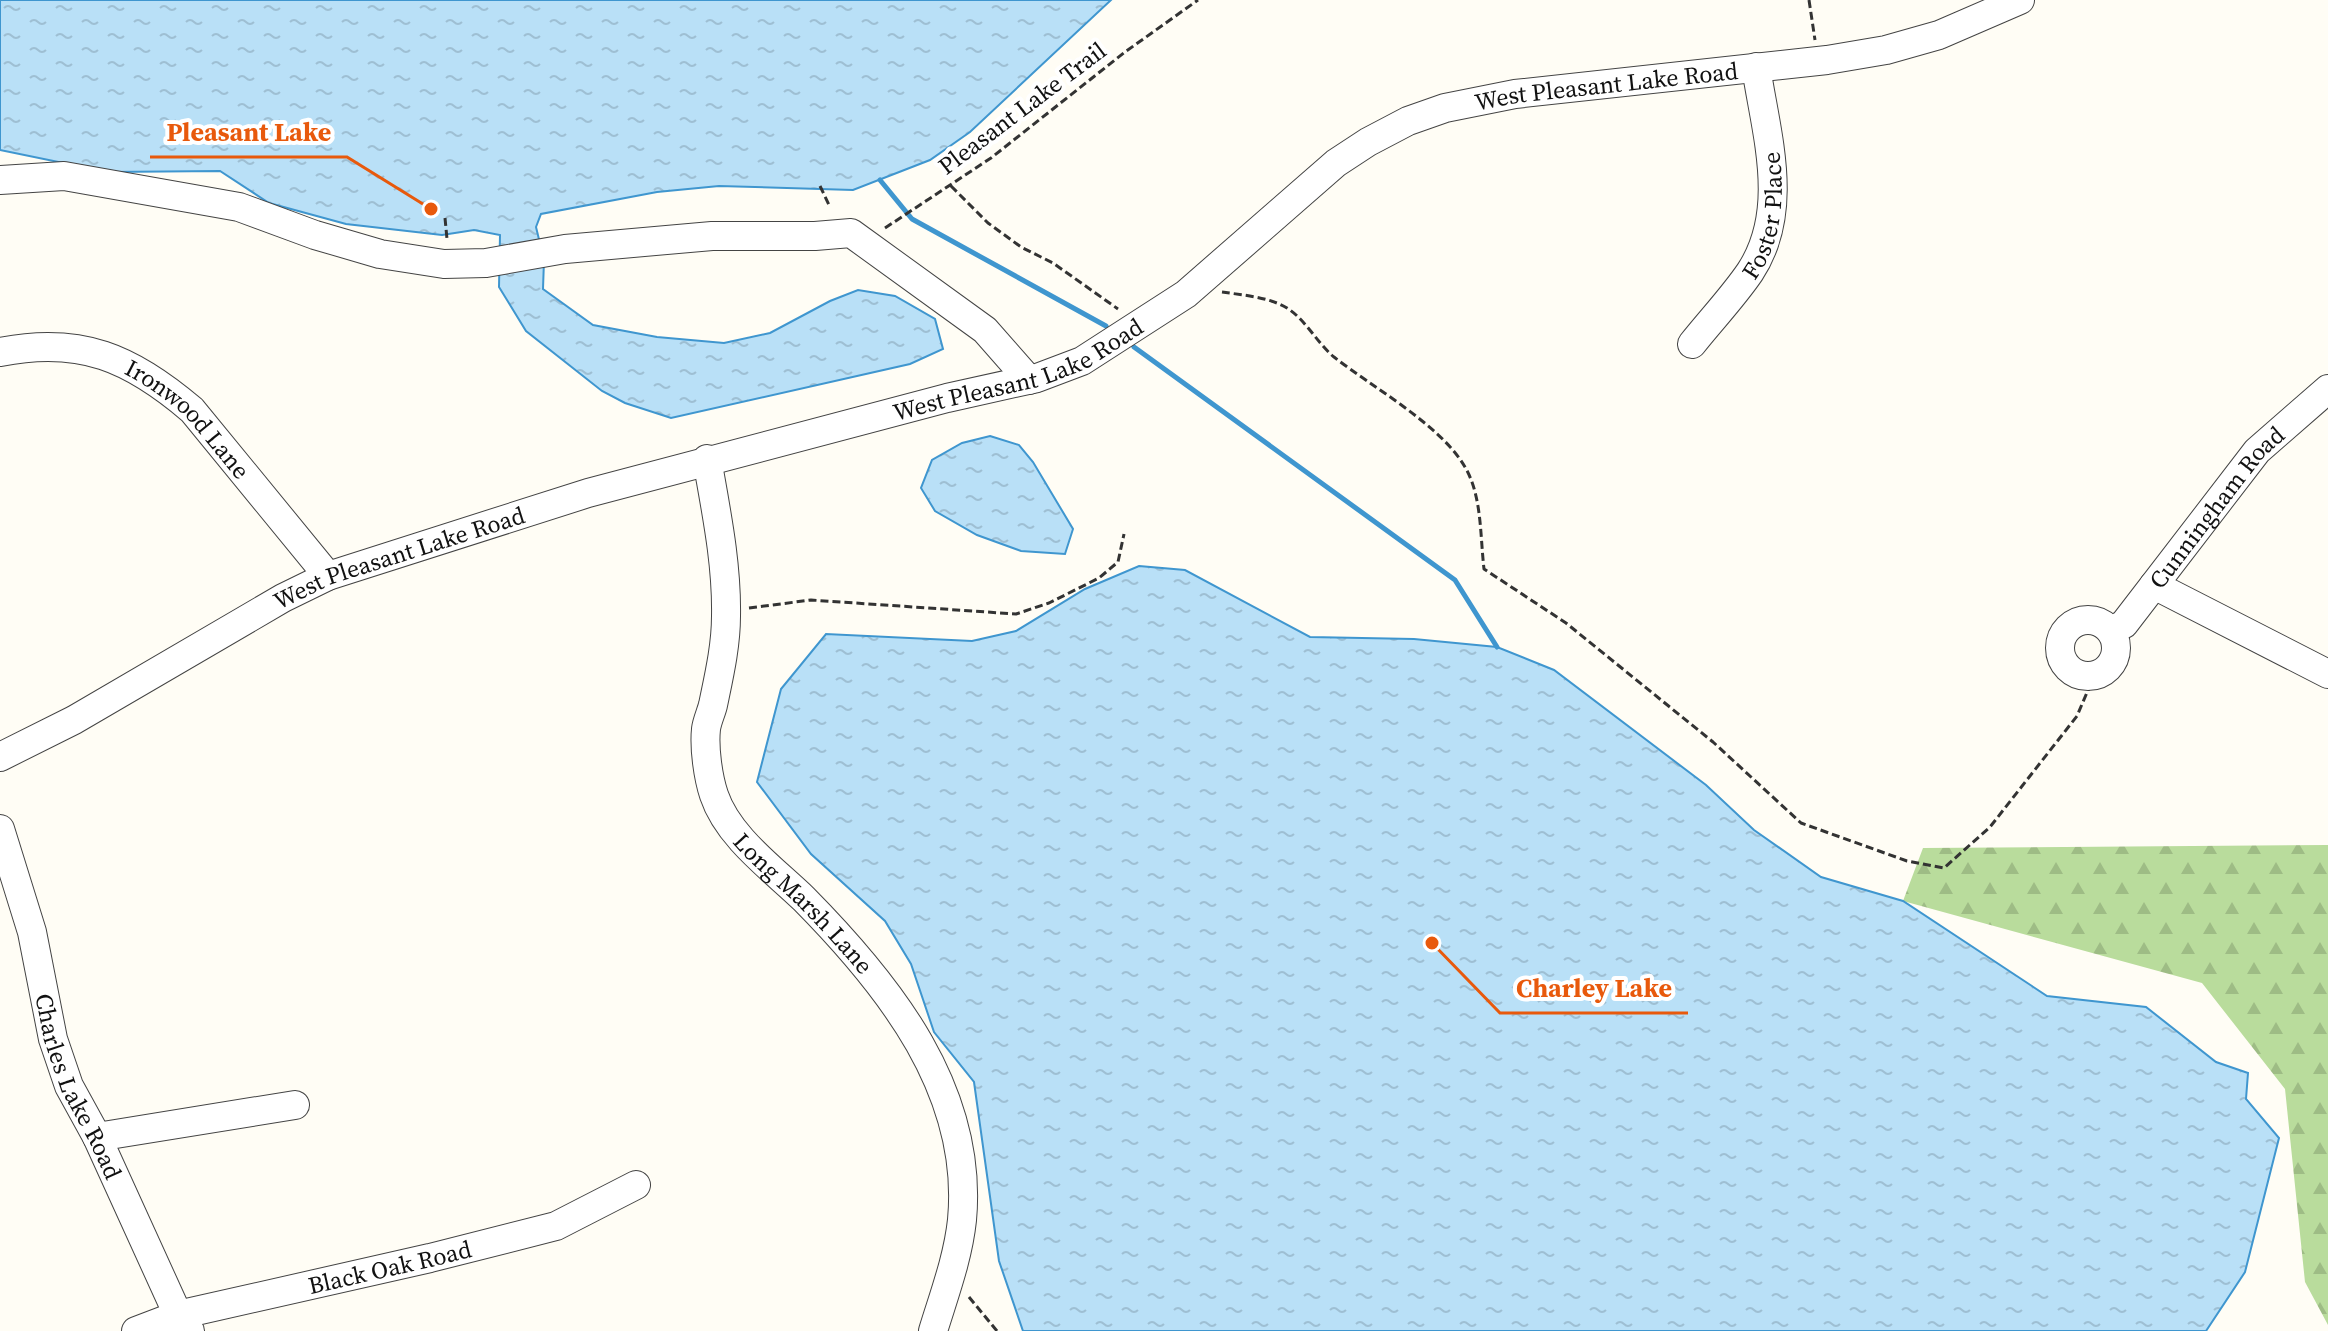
<svg xmlns="http://www.w3.org/2000/svg" width="2328" height="1331" viewBox="0 0 2328 1331" font-family="'Source Serif 4',serif">
<style>
.forest{fill:url(#forest-firs)}
.water{fill:url(#water-ripples);stroke:#3f96cf;stroke-width:2}
.lines{fill:none;stroke-linecap:round;stroke-linejoin:round}
.stream{stroke:#3f96cf;stroke-width:5}
.minor-casing{stroke:#444;stroke-width:30}
.path{stroke:#333;stroke-width:3;stroke-dasharray:8 4;stroke-linecap:butt}
.minor{stroke:#fff;stroke-width:28}
.labels{text-anchor:middle;dominant-baseline:central;stroke-width:8;stroke-linejoin:round;paint-order:stroke}
.street-label{font-size:24px;fill:#111;stroke:#fff}
.leader{fill:none;stroke:#e8590c;stroke-width:3}
.callout-dot{fill:#e8590c;stroke:#fff;stroke-width:3}
.callout-label{font-size:26px;text-anchor:middle;font-weight:bold;fill:#e8590c;stroke:#fff;stroke-width:8;stroke-linejoin:round;paint-order:stroke}
</style>
<defs>
<pattern id="forest-firs" width="22" height="20" patternUnits="userSpaceOnUse" patternTransform="scale(2)"><rect width="22" height="20" fill="#b9dc9c"/><path d="M5 1l3.5 6h-7zM16 11l3.5 6h-7z" fill="#9ebc85"/></pattern>
<pattern id="water-ripples" width="26" height="14" patternUnits="userSpaceOnUse" patternTransform="scale(2)"><rect width="26" height="14" fill="#b9e0f7"/><path d="M2 4q2-2 4 0t4 0M15 11q2-2 4 0t4 0" fill="none" stroke="#9ebfd3"/></pattern>
</defs>
<rect width="100%" height="100%" fill="#fffdf5"/>
<path class="forest" d="M2328 845V1325L2305 1282 2285 1089 2202 983 1903 901 1923 848Z"/>
<path class="water" d="M0 0H1111L970 132 930 160 853 190 719 186 657 192 541 214 536 227 544 260 543 289 593 325 657 337 724 343 770 333 830 301 858 290 895 296 935 319 943 349 910 364 671 418 625 403 602 391 526 331 499 287 500 235 474 230 442 235 346 224 269 203 220 171 107 172 0 150Z
M990 436 1019 445 1033 462 1073 529 1065 554 1021 551 977 535 935 511 921 488 932 460 962 443Z
M1139 566 1185 570 1310 637 1414 639 1497 647 1554 670 1706 785 1754 830 1821 877 1903 901 2047 996 2146 1007 2216 1062 2248 1073 2246 1099 2279 1138 2245 1272 2206 1331H1023L999 1261 974 1082 934 1032 911 964 885 921 811 854 757 782 781 689 826 634 972 641 1016 631 1085 589Z"/>
<g class="lines">
<path class="stream" d="M880 180 912 219 1106 326
M1134 347 1455 580 1497 647"/>
<defs>
<g id="minor">
<path d="M0 180 64 176 239 207 315 235 380 254 444 264 486 263 565 249 712 236H815L851 233 985 330 1029 380"/>
<path id="s1" d="M1692 344C1711 320 1733 297 1750 272 1791 210 1766 134 1756 67"/>
<path id="s2" d="M0 352C81 336 131 358 192 410L328 576"/>
<path id="s3" d="M707 459C716 511 727 563 726 616 726 646 719 676 713 705 711 713 707 721 706 729 704 748 708 777 714 795 728 837 773 869 804 899 889 985 974 1091 962 1220 958 1258 944 1295 933 1331"/>
<path d="M2154 585 2328 674"/>
<circle cx="2088" cy="648" r="28"/>
<path id="s4" d="M2111 631 2124 624 2257 451 2328 389"/>
<path id="s5" d="M0 757 74 720 283 598 328 576 588 493 947 398 1037 378 1082 361 1186 294 1336 163 1368 142 1408 121 1445 108 1515 94 1827 60 1886 50 1939 35 2020 0"/>
<path id="s6" d="M0 829 32 932 53 1039 69 1086 97 1137 178 1315 190 1331"/>
<path d="M97 1137 295 1105"/>
<path id="s7" d="M136 1331 178 1315 430 1258 556 1226 636 1185"/>
</g>
</defs>
<use href="#minor" class="minor-casing"/>
<path class="path" d="M1809 0 1815 40
M820 186 830 207
M951 186 988 223 1021 247 1053 263 1118 309
M445 218 447 239
M885 228 991 158 1125 52 1198 0
M1222 292C1242 295 1269 297 1287 308 1306 320 1317 343 1334 357 1372 387 1441 425 1465 467 1482 496 1480 535 1484 569L1566 623 1713 742 1801 823 1907 861 1944 868 1990 827 2077 716 2094 676
M749 608 811 600 1016 614 1049 603 1099 578 1118 562 1124 534
M969 1297 997 1331"/>
<use href="#minor" class="minor"/>
</g>
<g class="labels">
<g class="street-label">
<text stroke="none"><textPath href="#s5" startOffset="1768">West Pleasant Lake Road</textPath></text>
<text transform="translate(1022 108) rotate(-37)">Pleasant Lake Trail</text>
<text stroke="none"><textPath href="#s1" startOffset="152">Foster Place</textPath></text>
<text stroke="none"><textPath href="#s5" startOffset="1096">West Pleasant Lake Road</textPath></text>
<text stroke="none"><textPath href="#s2" startOffset="212">Ironwood Lane</textPath></text>
<text stroke="none"><textPath href="#s4" startOffset="164">Cunningham Road</textPath></text>
<text stroke="none"><textPath href="#s5" startOffset="448">West Pleasant Lake Road</textPath></text>
<text stroke="none"><textPath href="#s3" startOffset="482">Long Marsh Lane</textPath></text>
<text stroke="none"><textPath href="#s6" startOffset="270">Charles Lake Road</textPath></text>
<text stroke="none"><textPath href="#s7" startOffset="262">Black Oak Road</textPath></text>
</g>
</g>
<path class="leader" d="M431 209L347 157H150M1432 943L1500 1013H1688"/>
<g class="callout-dot">
<circle cx="431" cy="209" r="8"/>
<circle cx="1432" cy="943" r="8"/>
</g>
<g class="callout-label">
<text x="249" y="141">Pleasant Lake</text>
<text x="1594" y="997">Charley Lake</text>
</g>
</svg>
